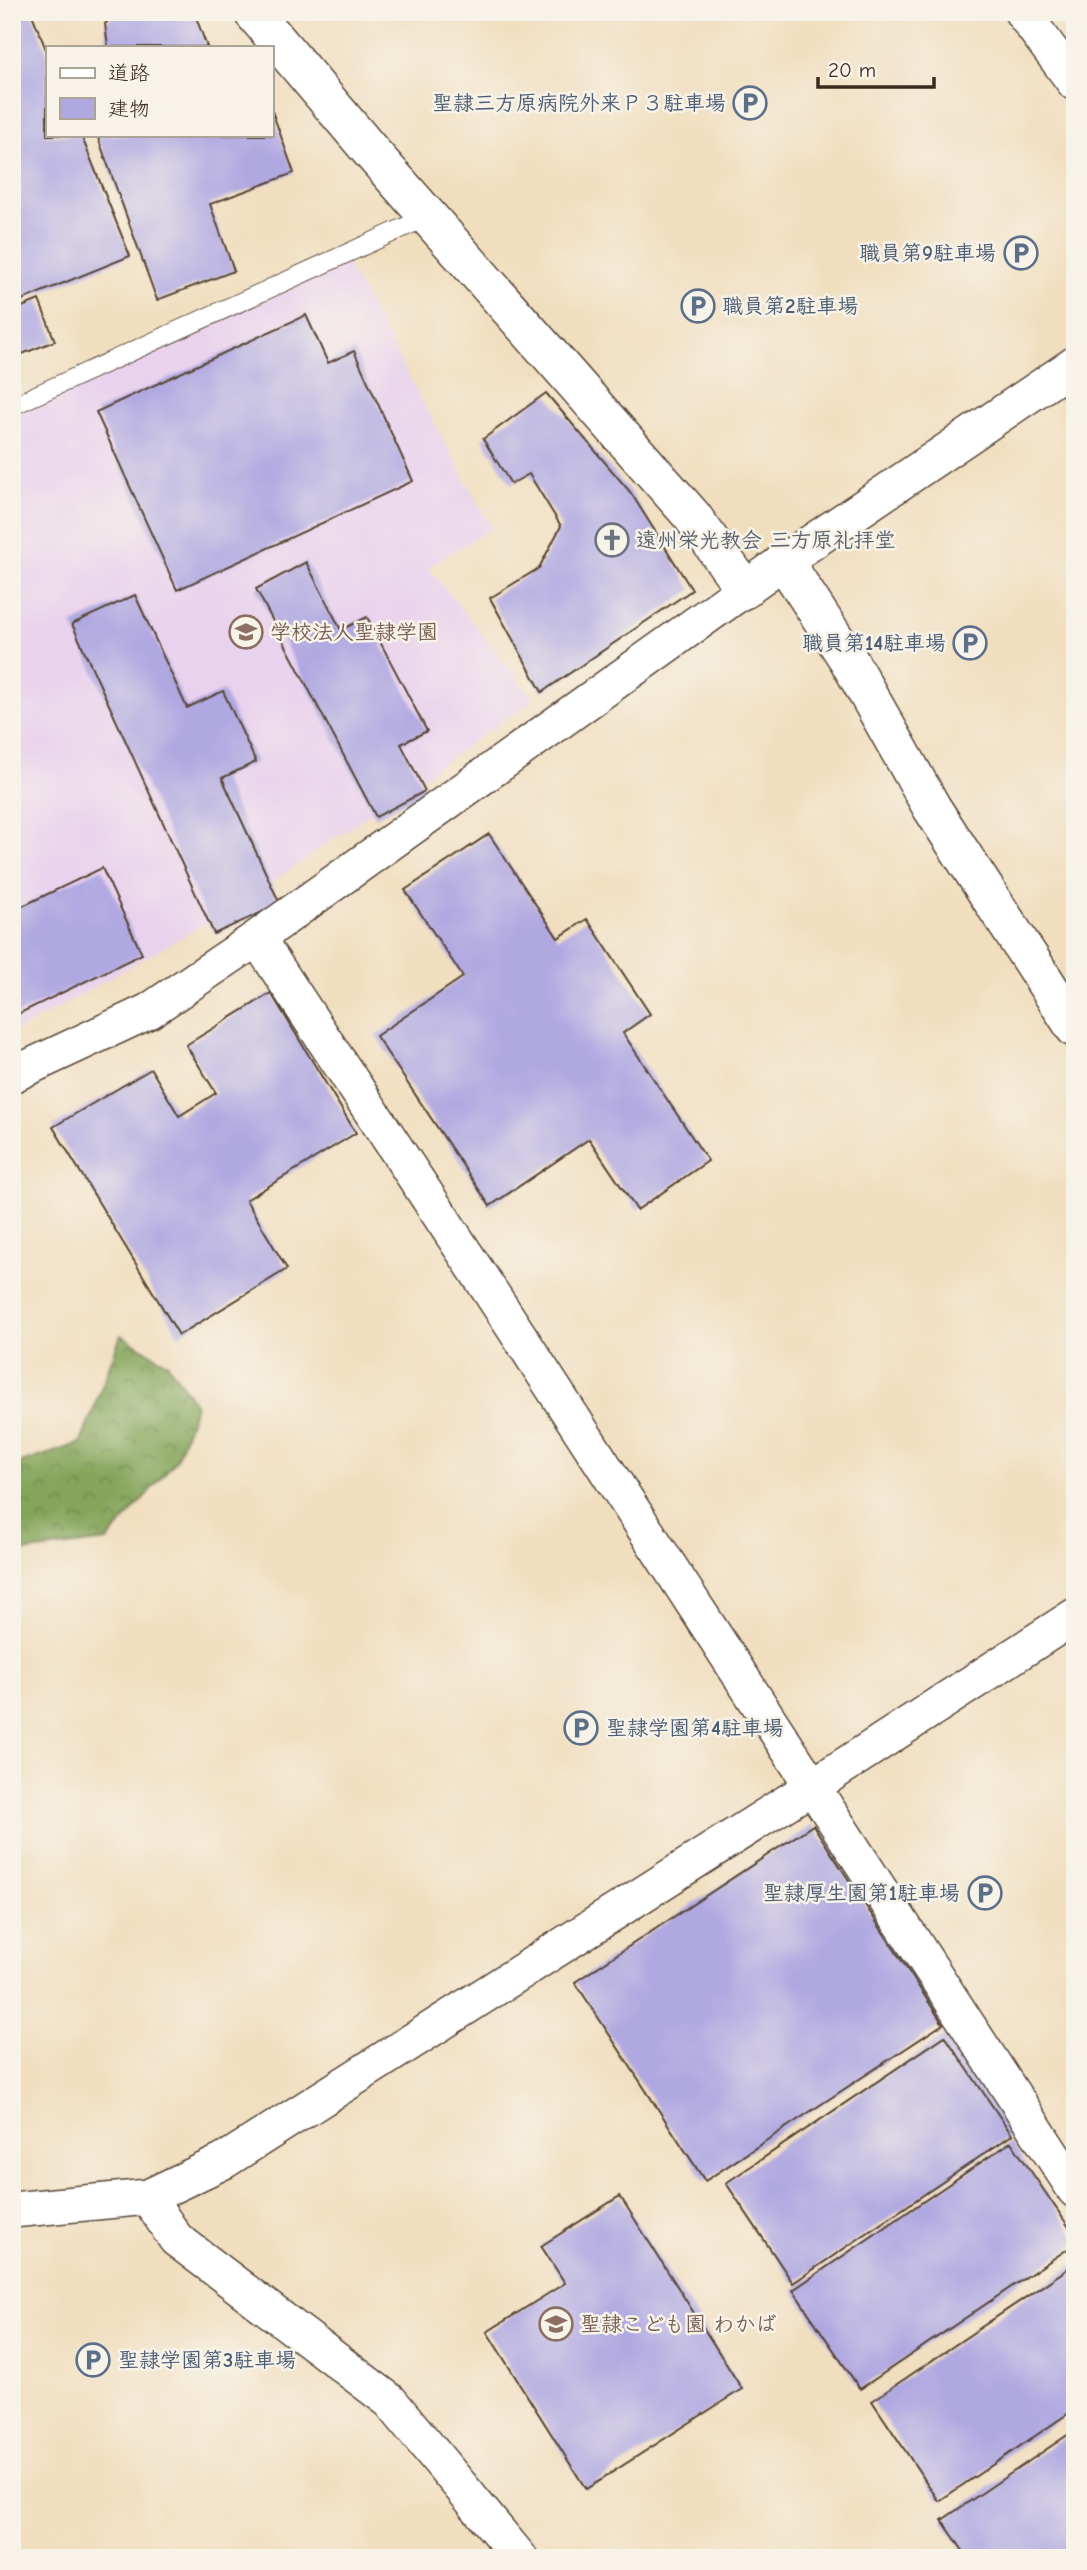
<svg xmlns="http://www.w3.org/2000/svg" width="1087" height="2570" viewBox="0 0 1087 2570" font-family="'Comic Neue','Klee One',sans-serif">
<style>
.built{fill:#e9d2ed}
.forest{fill:url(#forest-crowns);stroke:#60683c;stroke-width:2}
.building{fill:#b0a8e1}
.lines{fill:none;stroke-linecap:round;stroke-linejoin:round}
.lane-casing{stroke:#564536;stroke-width:20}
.street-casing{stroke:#564536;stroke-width:38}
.secondary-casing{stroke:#564536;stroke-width:41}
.lane{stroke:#fff;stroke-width:18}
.street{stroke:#fff;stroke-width:35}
.secondary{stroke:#fff;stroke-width:38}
.labels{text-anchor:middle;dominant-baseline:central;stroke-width:5;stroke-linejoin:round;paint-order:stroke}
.service-label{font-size:21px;font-weight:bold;fill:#4e5e75;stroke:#f7f3e8;text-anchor:end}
.worship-label{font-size:21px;font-weight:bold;fill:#5b616d;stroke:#f7f3e8;text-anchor:start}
.education-label{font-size:21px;font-weight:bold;fill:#785e54;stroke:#f7f3e8;text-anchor:start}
</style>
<defs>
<pattern id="forest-crowns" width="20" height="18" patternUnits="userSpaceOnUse" patternTransform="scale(1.75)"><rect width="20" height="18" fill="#84a55a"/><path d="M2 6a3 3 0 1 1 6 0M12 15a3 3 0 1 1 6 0" fill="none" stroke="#6d874a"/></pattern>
</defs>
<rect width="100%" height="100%" fill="#f7f3e8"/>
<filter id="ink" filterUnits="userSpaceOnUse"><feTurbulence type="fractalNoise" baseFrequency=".0143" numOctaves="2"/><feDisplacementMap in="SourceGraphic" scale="14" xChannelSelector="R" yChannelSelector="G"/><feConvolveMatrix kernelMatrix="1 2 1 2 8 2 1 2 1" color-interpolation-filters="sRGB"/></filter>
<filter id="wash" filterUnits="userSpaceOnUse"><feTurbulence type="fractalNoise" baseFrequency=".00686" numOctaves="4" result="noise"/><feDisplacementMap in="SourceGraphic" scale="28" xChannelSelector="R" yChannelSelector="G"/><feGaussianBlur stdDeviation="1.57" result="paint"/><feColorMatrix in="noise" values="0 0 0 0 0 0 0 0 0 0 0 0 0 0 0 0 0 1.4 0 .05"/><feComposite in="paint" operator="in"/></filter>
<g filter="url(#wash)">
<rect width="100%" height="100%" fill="#f1debf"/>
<path class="built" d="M346 263 492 528 428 567 534 699 248 899 12 1034V409Z"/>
<path class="forest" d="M121 1335 167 1363 196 1405 176 1460 107 1541 12 1553V1466L81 1443Z"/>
<g id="blocks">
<path class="building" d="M12 12H31L47 52V135H81L130 256 12 304Z
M116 12H194L207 47H108L105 24Z
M272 111 294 173 210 204 234 271 157 300 97 135H271Z
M39 300 55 341 12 358V311Z
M306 315 328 363 354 351 413 481 177 590 96 412Z
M546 393 631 493 692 590 542 692 490 598 539 568 561 526 529 474 511 484 483 439Z
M306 562 341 630 367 617 427 731 401 744 425 791 376 817 256 589Z
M135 595 187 708 223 691 256 762 222 778 280 904 214 934 72 624Z
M489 834 558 938 587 919 650 1014 623 1033 708 1161 637 1210 589 1139 490 1206 376 1036 463 977 405 890Z
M102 868 142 954 12 1017V911Z
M271 993 356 1133 246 1200 287 1269 179 1335 53 1127 151 1069 179 1116 216 1093 186 1045Z
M813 1825 943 2024 705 2181 575 1982Z
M945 2036 1012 2135 793 2283 726 2183Z
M1011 2142 1075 2236V2244L860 2389 793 2290Z
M620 2196 742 2389 586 2489 487 2332 565 2283 541 2246Z
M1075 2264V2409L939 2501 872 2401Z
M1075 2430V2558H968L942 2520Z"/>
</g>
</g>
<g filter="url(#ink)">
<use href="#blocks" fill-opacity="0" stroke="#564536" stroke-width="2"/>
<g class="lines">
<defs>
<path id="lane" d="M12 406 429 216"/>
<path id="street" d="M1022 12 1075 83
M257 938 503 1311 1075 2190
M12 1075 149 1011 257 938 784 561 1075 364
M148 2197 176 2239 390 2401 520 2558
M12 2210 148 2197 224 2161 813 1786 1075 1616"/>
<path id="secondary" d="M253 12 373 154 692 516 745 589
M784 561 848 659 932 808 1075 1028"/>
</defs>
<use href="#lane" class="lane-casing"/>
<use href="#street" class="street-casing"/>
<use href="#secondary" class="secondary-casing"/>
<use href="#lane" class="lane"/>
<use href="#street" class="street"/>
<use href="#secondary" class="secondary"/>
</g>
</g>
<defs>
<symbol id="parking-ring" viewBox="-11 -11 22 22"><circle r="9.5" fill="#f7f3e8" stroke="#5c6f8a" stroke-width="1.5"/><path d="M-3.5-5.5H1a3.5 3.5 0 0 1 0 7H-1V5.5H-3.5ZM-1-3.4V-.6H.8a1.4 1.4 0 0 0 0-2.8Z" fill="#5c6f8a"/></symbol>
<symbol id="church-ring" viewBox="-11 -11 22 22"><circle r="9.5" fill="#f7f3e8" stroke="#6b7280" stroke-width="1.5"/><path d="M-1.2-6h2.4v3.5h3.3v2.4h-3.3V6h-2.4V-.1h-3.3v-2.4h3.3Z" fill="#6b7280"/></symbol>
<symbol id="university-ring" viewBox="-11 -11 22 22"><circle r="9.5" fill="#f7f3e8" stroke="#8d6e63" stroke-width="1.5"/><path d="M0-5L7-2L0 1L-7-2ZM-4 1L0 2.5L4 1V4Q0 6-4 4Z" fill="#8d6e63"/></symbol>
<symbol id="school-ring" viewBox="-11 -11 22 22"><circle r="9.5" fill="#f7f3e8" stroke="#8d6e63" stroke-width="1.5"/><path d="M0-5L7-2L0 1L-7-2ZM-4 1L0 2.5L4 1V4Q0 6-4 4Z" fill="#8d6e63"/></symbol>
</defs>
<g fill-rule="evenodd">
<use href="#parking-ring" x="731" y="84" width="38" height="38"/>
<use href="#parking-ring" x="1002" y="234" width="38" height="38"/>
<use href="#parking-ring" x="679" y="287" width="38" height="38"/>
<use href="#church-ring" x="593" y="521" width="38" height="38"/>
<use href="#university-ring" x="227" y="613" width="38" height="38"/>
<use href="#parking-ring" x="951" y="624" width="38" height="38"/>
<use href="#parking-ring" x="562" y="1709" width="38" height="38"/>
<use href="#parking-ring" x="966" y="1874" width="38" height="38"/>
<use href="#school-ring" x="537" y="2305" width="38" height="38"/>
<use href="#parking-ring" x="74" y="2341" width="38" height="38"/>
</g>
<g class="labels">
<g class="service-label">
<text x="726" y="103">聖隷三方原病院外来Ｐ３駐車場</text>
<text x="996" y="253">職員第9駐車場</text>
<text x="722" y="306" text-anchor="start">職員第2駐車場</text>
<text x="946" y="643">職員第14駐車場</text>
<text x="606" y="1728" text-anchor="start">聖隷学園第4駐車場</text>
<text x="960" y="1893">聖隷厚生園第1駐車場</text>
<text x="118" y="2360" text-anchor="start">聖隷学園第3駐車場</text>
</g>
<g class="worship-label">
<text x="636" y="540">遠州栄光教会 三方原礼拝堂</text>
</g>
<g class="education-label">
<text x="270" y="632">学校法人聖隷学園</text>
<text x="580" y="2324">聖隷こども園 わかば</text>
</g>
</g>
<rect width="1087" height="2570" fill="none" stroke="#f7f3e8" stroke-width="42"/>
<rect x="46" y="46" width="228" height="91" fill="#f7f3e8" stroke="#aca397" stroke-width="2"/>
<rect x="60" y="68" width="35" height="10" fill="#ffffff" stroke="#aca397" stroke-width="2"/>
<text x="108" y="80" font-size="21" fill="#3b2a1e">道路</text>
<rect x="60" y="98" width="35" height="21" fill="#b0a8e1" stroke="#aca397" stroke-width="2"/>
<text x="108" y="116" font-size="21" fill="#3b2a1e">建物</text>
<path d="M818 77v10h116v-10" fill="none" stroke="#3b2a1e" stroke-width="3.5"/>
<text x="828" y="77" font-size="21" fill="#3b2a1e" stroke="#f7f3e8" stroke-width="5" paint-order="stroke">20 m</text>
</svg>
